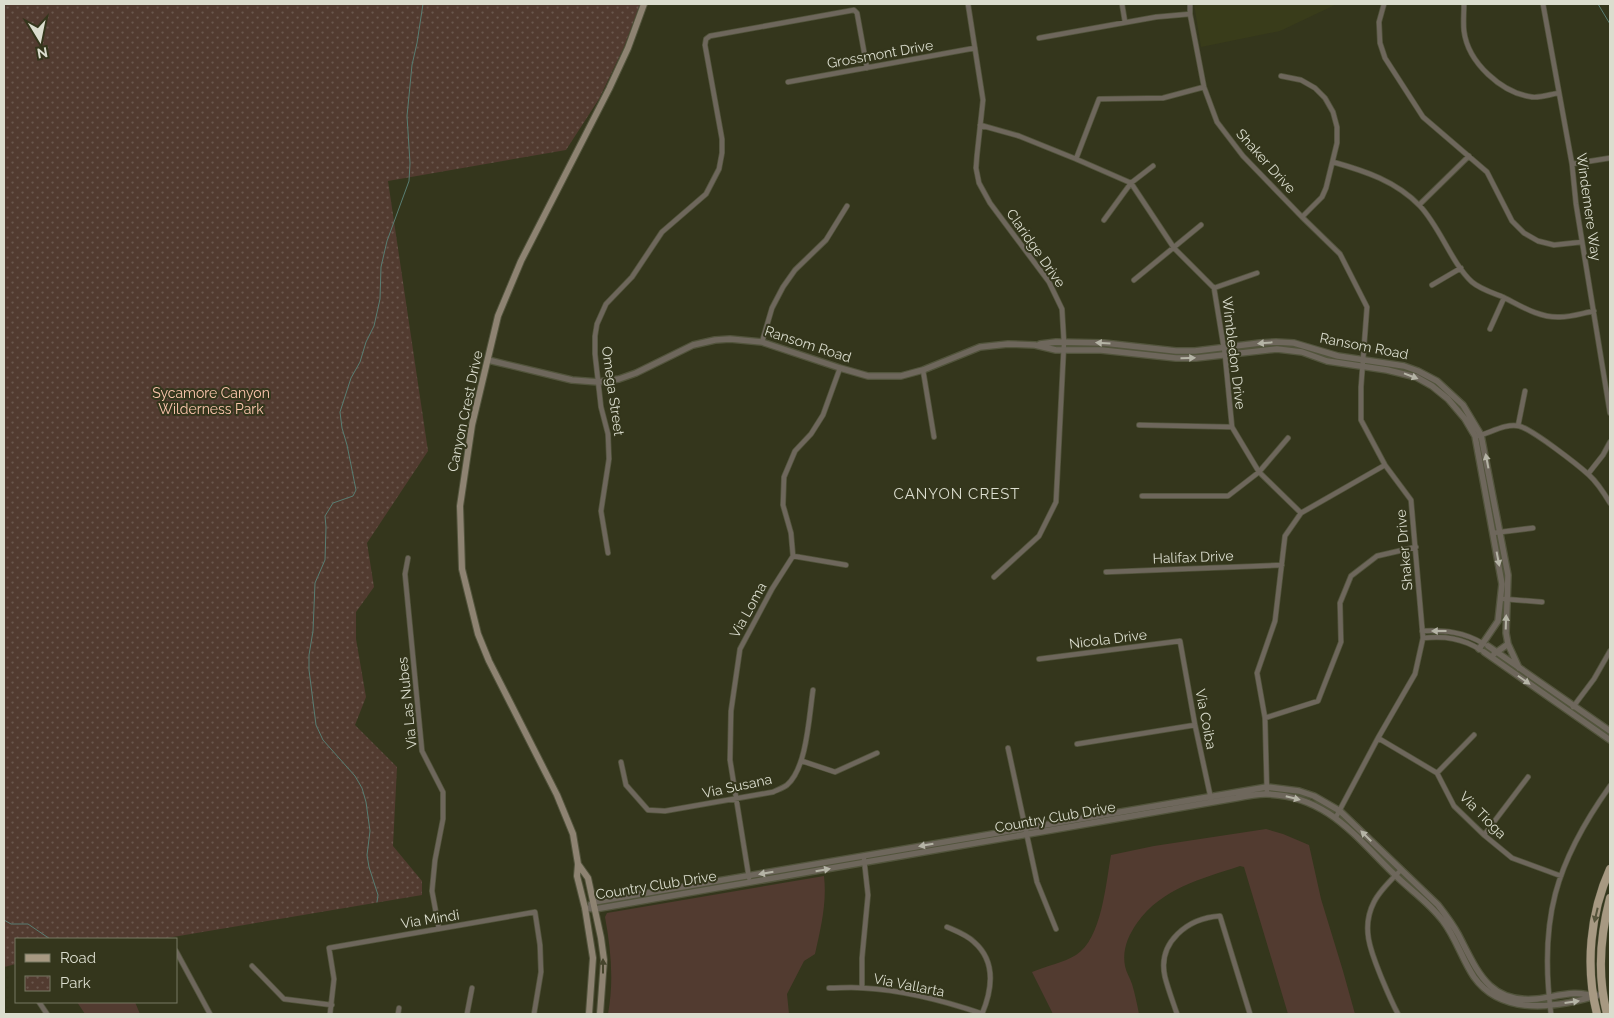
<svg xmlns="http://www.w3.org/2000/svg" width="1614" height="1018" viewBox="0 0 1614 1018" font-family="Raleway,sans-serif">
<style>
.built{fill:#393c1a}
.grass{fill:#523b30}
.park{fill:url(#park-dots)}
.lines{fill:none;stroke-linecap:round;stroke-linejoin:round}
.stream{stroke:#587d72;stroke-width:1}
.minor-casing{stroke:#52543c;stroke-width:6}
.tertiary-casing{stroke:#52543c;stroke-width:8}
.secondary-casing{stroke:#52543c;stroke-width:8}
.primary-casing{stroke:#52543c;stroke-width:9}
.minor{stroke:#6e675c;stroke-width:4.5}
.tertiary{stroke:#6e675c;stroke-width:5.5}
.secondary{stroke:#8e8372;stroke-width:6}
.primary{stroke:#a79982;stroke-width:8}
.oneway{fill:#b5b4a6}
.oneway2{fill:#56543b}
.oneway3{fill:#46452d}
.labels{text-anchor:middle;dominant-baseline:central;stroke-width:4;stroke-linejoin:round;paint-order:stroke}
.street-label{font-size:14px;fill:#dbddce;stroke:#34361c}
.park-label{font-size:14px;fill:#fdc7ae;stroke:#34361c}
.neighbourhood-label{font-size:15px;letter-spacing:1px;fill:#dbddce;stroke:#34361c}
</style>
<defs>
<pattern id="park-dots" width="8" height="8" patternUnits="userSpaceOnUse" patternTransform="scale(1.25)"><rect width="8" height="8" fill="#523b30"/><path d="M2 2h.1M6 6h.1" fill="none" stroke="#6a574d" stroke-width="1.8" stroke-linecap="round"/></pattern>
</defs>
<rect width="100%" height="100%" fill="#34361c"/>
<path class="built" d="M1194 4H1337L1280 31 1201 47Z"/>
<path class="grass" d="M1266 829 1283 834 1309 845 1321 899 1343 971 1355 1014H1288L1244 867 1240 866C1201 879 1162 888 1137 923 1128 936 1122 950 1125 966 1126 972 1130 978 1132 984 1135 994 1137 1004 1139 1014H1053L1032 972C1046 966 1063 963 1076 955 1102 939 1106 882 1111 855L1154 846Z
M824 876C827 903 821 927 815 954L804 961 787 994 789 1014H608C614 982 611 949 605 917L607 913Z
M77 1002H135L140 1014H85Z"/>
<path class="park" d="M4 4H640L624 47 599 99 566 150 388 181 428 451 367 543 374 587 356 612V639L366 697 355 725 397 767 393 846 422 881V895L161 939H16V964L4 967Z"/>
<g class="lines">
<path class="stream" d="M1598 4 1610 24
M377 902 378 895 369 867 367 855 370 831 366 802 362 788 355 776 323 740 316 725 309 670V655L313 631 315 583 325 560 326 527 325 516 333 503 353 496 356 490 347 445 342 428 340 412 351 378 360 362 366 342 374 326 380 299 381 267 387 241 409 181 410 163 407 116 412 65 417 43 423 4
M4 920 11 924H28L50 939"/>
<defs>
<path id="minor" d="M968 4 983 100 977 155 976 168 979 183 990 203 1049 282 1062 309 1064 343 1056 502 1039 536 994 577
M1122 4 1125 22
M1190 4V14L1204 87 1217 122 1243 156 1302 217 1340 254 1367 307 1361 387V420L1385 465 1411 500 1423 638 1415 674 1378 738 1336 817
M1384 4 1379 22 1380 43 1385 58 1423 117 1487 172 1512 221 1524 233 1538 241 1554 245 1582 242
M1464 4C1464 13 1463 22 1464 31 1468 63 1502 93 1532 97 1541 98 1551 94 1559 93
M1543 4 1572 164 1576 204 1610 413
M1039 38 1156 17 1190 14
M1281 76 1301 80 1315 88 1325 98 1333 112 1337 127V143L1326 188 1322 197 1302 217
M788 82 975 48
M980 125 1019 136 1076 159 1131 183 1174 248 1214 288 1225 355 1232 427 1259 472 1301 513
M1076 159 1099 99 1163 98 1204 87
M1333 162C1365 171 1396 181 1420 206 1440 227 1452 264 1472 282 1480 289 1493 293 1503 297 1521 306 1539 318 1560 317 1571 317 1583 313 1594 311
M1572 164 1610 158
M1419 205 1469 156
M1104 220 1131 183 1153 166
M1134 280 1201 225
M1432 285 1461 268
M1214 288 1257 273
M1490 329 1504 298
M762 342 772 308 783 287 795 270 826 240 847 206
M923 370 934 437
M1139 425 1232 427
M1518 426 1525 391
M1478 436C1490 433 1506 423 1519 426 1532 429 1578 465 1589 475 1598 483 1604 493 1610 503
M1588 474 1603 455 1610 442
M1142 496H1228L1259 472 1288 438
M1493 533 1533 528
M608 553 601 511 609 459 608 434 601 407 595 354V336L597 324 606 304 632 277 662 232 706 194 719 169 722 153V139L705 45 706 39 710 36 854 10 857 13 867 68
M793 556 846 565
M408 558 405 574 422 751 443 792V819L435 860 432 891 439 929
M1106 572 1282 565
M1504 599 1542 602
M1422 631C1445 630 1464 632 1484 644
M1423 638C1445 636 1462 638 1481 650
M1039 659 1180 641 1195 725 1211 799
M1573 707 1594 679 1610 651
M1265 718 1318 701 1341 642 1340 603 1351 576 1377 556 1416 547
M1378 738 1437 773 1454 806 1484 835 1512 858 1561 876
M1077 744 1195 725
M1008 748 1037 882 1056 929
M802 761 835 772 877 753
M621 762 626 785 648 810 665 811 773 792C777 790 783 788 787 785 807 768 809 716 813 690
M1437 773 1474 735
M1267 794 1265 718 1257 673 1275 621 1285 536 1301 513 1385 465
M1484 835 1528 777
M749 878 730 760 731 711 740 649 772 589 793 556 791 533 783 505 784 477 795 451 811 434 823 415 840 368
M947 927C956 931 967 935 974 942 997 962 992 990 982 1014
M176 951 210 1014
M252 966 284 999 332 1005
M862 987V958L868 895 864 859
M829 988C840 988 852 987 863 988 903 990 945 1001 983 1014
M39 1002 47 1014
M330 1014 334 979 329 948 535 912 540 945 541 972 534 1014
M398 1014 399 1008
M467 1014 472 988
M1177 1014C1173 1002 1168 989 1165 977 1157 942 1188 918 1220 916L1250 1014
M1398 1014C1392 1003 1387 991 1382 979 1372 954 1360 929 1374 902 1380 890 1391 880 1401 870
M1551 1014C1539 920 1555 863 1610 786"/>
<path id="tertiary" d="M1040 344 1056 342 1104 343 1176 351H1195L1260 343 1276 342 1294 343 1338 356 1404 366 1418 371 1437 381 1463 405 1481 435 1508 575 1506 633 1508 644 1519 668
M488 360 572 380 598 382 619 379 636 373 693 345 715 340 730 339 762 342 840 368 868 376H901L923 370 980 347 1008 344 1035 345 1056 350H1101L1176 358H1196L1277 349 1302 352 1327 361 1387 370 1416 377 1432 386 1448 399 1465 419 1475 436 1502 584 1498 621 1479 649
M1488 646 1610 731
M1484 652 1610 740
M1494 654 1508 644
M591 904 594 902 1267 787 1299 791 1314 796 1340 811 1438 905C1445 914 1452 923 1458 934 1477 970 1488 1004 1537 999 1555 997 1577 989 1594 997
M585 908 595 909 1236 798C1246 796 1256 794 1266 794 1326 795 1355 836 1394 874 1410 890 1429 902 1443 921 1456 938 1462 959 1474 977 1503 1018 1561 1007 1602 994"/>
<path id="secondary" d="M578 864 588 878 601 938 604 960 600 1014
M589 1014 593 958 585 908 577 876 578 864 573 834 557 795 489 661 478 634 462 569 460 506 472 425 498 316 521 261 609 89 628 48 644 4"/>
<path id="primary" d="M1597 1014C1585 967 1590 913 1610 869
M1607 1014C1597 975 1600 936 1610 898"/>
</defs>
<use href="#minor" class="minor-casing"/>
<use href="#tertiary" class="tertiary-casing"/>
<use href="#secondary" class="secondary-casing"/>
<use href="#primary" class="primary-casing"/>
<use href="#minor" class="minor"/>
<use href="#tertiary" class="tertiary"/>
<use href="#secondary" class="secondary"/>
<use href="#primary" class="primary"/>
</g>
<defs><path id="oneway-solid" d="M-6-.8H1V-3.2L6.5 0L1 3.2V.8H-6Z" transform="scale(1.25)"/></defs>
<g class="oneway">
<use href="#oneway-solid" transform="translate(1103 343) rotate(-177)"/>
<use href="#oneway-solid" transform="translate(1265 343) rotate(175)"/>
<use href="#oneway-solid" transform="translate(1188 358) rotate(-1)"/>
<use href="#oneway-solid" transform="translate(1411 376) rotate(21)"/>
<use href="#oneway-solid" transform="translate(1487 461) rotate(-101)"/>
<use href="#oneway-solid" transform="translate(1498 559) rotate(79)"/>
<use href="#oneway-solid" transform="translate(1506 622) rotate(-88)"/>
<use href="#oneway-solid" transform="translate(1439 631) rotate(-180)"/>
<use href="#oneway-solid" transform="translate(1524 680) rotate(35)"/>
<use href="#oneway-solid" transform="translate(1293 798) rotate(14)"/>
<use href="#oneway-solid" transform="translate(1366 836) rotate(-135)"/>
<use href="#oneway-solid" transform="translate(926 845) rotate(170)"/>
<use href="#oneway-solid" transform="translate(823 870) rotate(-10)"/>
<use href="#oneway-solid" transform="translate(766 873) rotate(170)"/>
<use href="#oneway-solid" transform="translate(1572 1002) rotate(-8)"/>
</g>
<use class="oneway2" href="#oneway-solid" transform="translate(1596 915) rotate(103)"/>
<use class="oneway3" href="#oneway-solid" transform="translate(603 966) rotate(-90)"/>
<g class="labels">
<g class="street-label">
<text transform="translate(880 54) rotate(-10)">Grossmont Drive</text>
<text transform="translate(1266 161) rotate(48)">Shaker Drive</text>
<text transform="translate(1589 207) rotate(82)">Windemere Way</text>
<text transform="translate(1036 248) rotate(55)">Claridge Drive</text>
<text transform="translate(808 344) rotate(18)">Ransom Road</text>
<text transform="translate(1364 346) rotate(11)">Ransom Road</text>
<text transform="translate(1234 353) rotate(83)">Wimbledon Drive</text>
<text transform="translate(613 391) rotate(82)">Omega Street</text>
<text transform="translate(465 411) rotate(-78)">Canyon Crest Drive</text>
<text transform="translate(1404 550) rotate(-95)">Shaker Drive</text>
<text transform="translate(1193 557) rotate(-2)">Halifax Drive</text>
<text transform="translate(748 610) rotate(-61)">Via Loma</text>
<text transform="translate(1108 639) rotate(-7)">Nicola Drive</text>
<text transform="translate(407 703) rotate(-96)">Via Las Nubes</text>
<text transform="translate(1206 719) rotate(79)">Via Coiba</text>
<text transform="translate(737 786) rotate(-12)">Via Susana</text>
<text transform="translate(1483 815) rotate(45)">Via Tioga</text>
<text transform="translate(1055 817) rotate(-10)">Country Club Drive</text>
<text transform="translate(656 885) rotate(-9)">Country Club Drive</text>
<text transform="translate(430 919) rotate(-9)">Via Mindi</text>
<text transform="translate(909 985) rotate(11)">Via Vallarta</text>
</g>
<g class="park-label">
<text x="211" y="393">Sycamore Canyon<tspan x="211" dy="16">Wilderness Park</tspan></text>
</g>
<g class="neighbourhood-label">
<text x="957" y="494">CANYON CREST</text>
</g>
</g>
<rect width="1614" height="1018" fill="none" stroke="#dbddce" stroke-width="10"/>
<rect x="15" y="938" width="162" height="65" fill="#34361c" stroke="#777963"/>
<rect x="25" y="954" width="25" height="8" fill="#a79982" stroke="#777963"/>
<text x="60" y="963" font-size="15" fill="#dbddce">Road</text>
<rect x="25" y="976" width="25" height="15" fill="url(#park-dots)" stroke="#777963"/>
<text x="60" y="988" font-size="15" fill="#dbddce">Park</text>
<g transform="translate(40 40) rotate(170)" stroke="#34361c" stroke-width="4" paint-order="stroke">
<path d="M0-4L9 19L0 12L-9 19Z" fill="#dbddce"/>
<text y="-8" font-size="14" font-weight="bold" text-anchor="middle" fill="#dbddce">N</text>
</g>
</svg>
